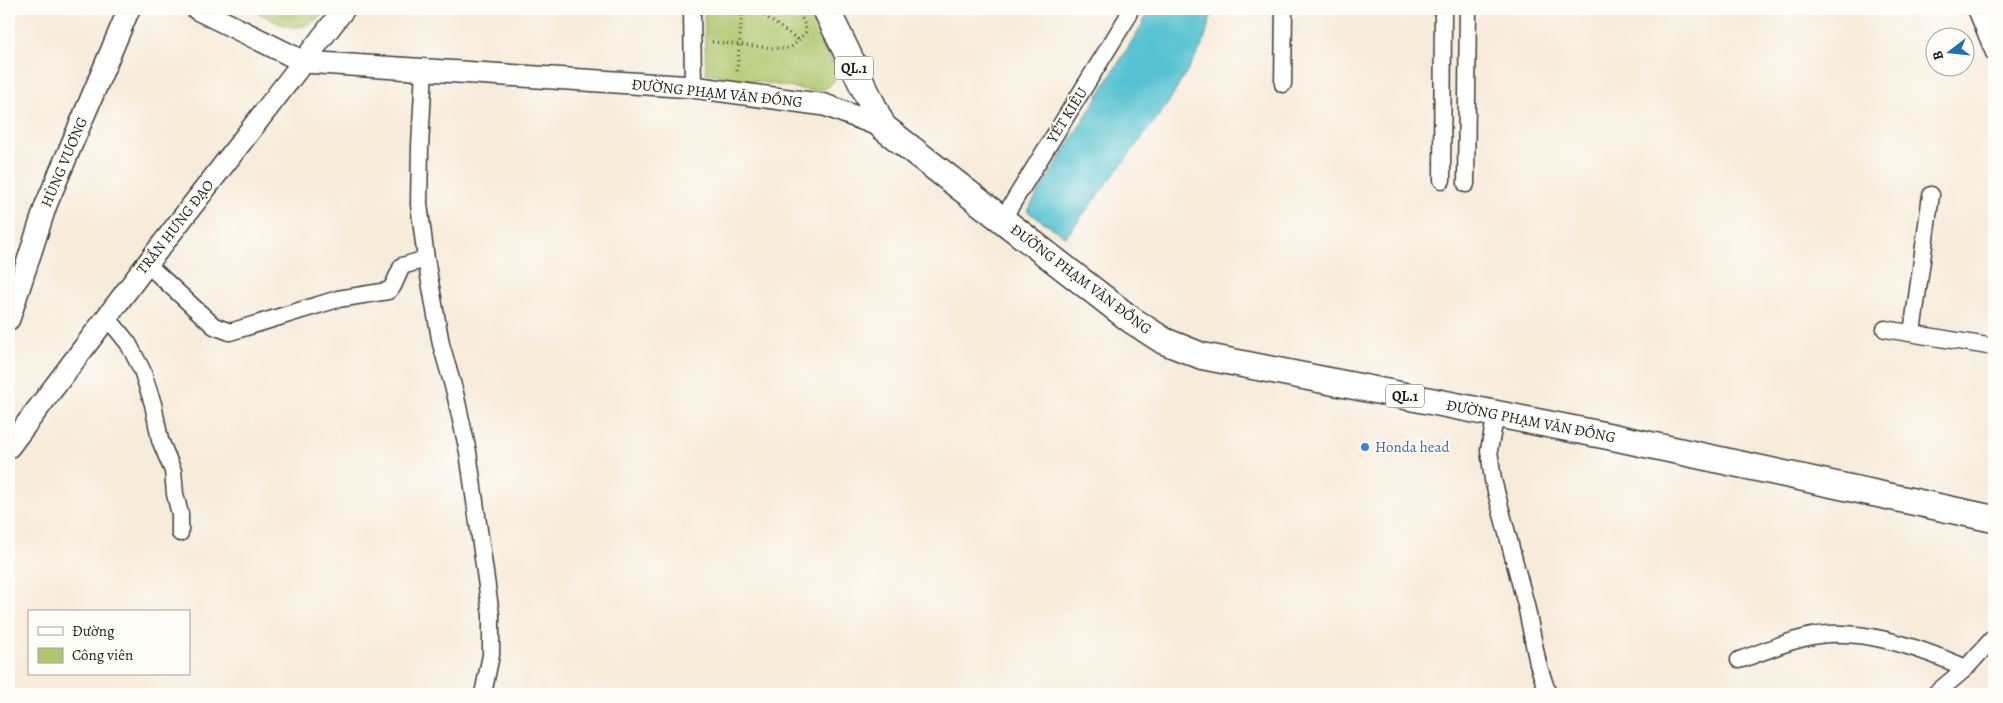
<svg xmlns="http://www.w3.org/2000/svg" width="2003" height="703" viewBox="0 0 2003 703" font-family="Alegreya,serif">
<style>
.green{fill:#afc86e;stroke:#667245}
.water{fill:#57c2d1;stroke:#3a6f76}
.lines{fill:none;stroke-linecap:round;stroke-linejoin:round}
.minor-casing{stroke:#3d3b38;stroke-width:19}
.tertiary-casing{stroke:#3d3b38;stroke-width:24}
.primary-casing{stroke:#3d3b38;stroke-width:29}
.path{stroke:#3d3b38;stroke-width:3;stroke-dasharray:1 4;stroke-linecap:butt}
.minor{stroke:#fff;stroke-width:16}
.tertiary{stroke:#fff;stroke-width:21}
.primary{stroke:#fff;stroke-width:26}
.shop-dot{fill:#3f7fe0;stroke:#fdfcf7;stroke-width:2}
.labels{text-anchor:middle;dominant-baseline:central;stroke-width:4;stroke-linejoin:round;paint-order:stroke}
.shield{fill:#fdfcf7;stroke:#605f5e;stroke-width:1}
.shield-label{font-size:14px;font-weight:bold;fill:#1c1c1c}
.street-label{font-size:15px;fill:#1c1c1c;stroke:#fdfcf7}
.shop-label{font-size:15px;fill:#366cbe;stroke:#fdfcf7;text-anchor:start}
</style>
<rect width="100%" height="100%" fill="#fdfcf7"/>
<filter id="ink" filterUnits="userSpaceOnUse"><feTurbulence type="fractalNoise" baseFrequency=".02" numOctaves="2"/><feDisplacementMap in="SourceGraphic" scale="10" xChannelSelector="R" yChannelSelector="G"/><feConvolveMatrix kernelMatrix="1 2 1 2 8 2 1 2 1" color-interpolation-filters="sRGB"/></filter>
<filter id="wash" filterUnits="userSpaceOnUse"><feTurbulence type="fractalNoise" baseFrequency=".0096" numOctaves="4" result="noise"/><feDisplacementMap in="SourceGraphic" scale="20" xChannelSelector="R" yChannelSelector="G"/><feGaussianBlur stdDeviation="1.12" result="paint"/><feColorMatrix in="noise" values="0 0 0 0 0 0 0 0 0 0 0 0 0 0 0 0 0 1.4 0 .05"/><feComposite in="paint" operator="in"/></filter>
<g filter="url(#wash)">
<rect width="100%" height="100%" fill="#f7ebd9"/>
<path class="green" d="M251 9H328C298 40 284 25 251 9Z
M704 9H809C815 22 839 67 835 79 832 85 826 88 820 92L706 73Z"/>
<path class="water" d="M1149 9H1213L1203 44 1167 105 1066 237 1027 211 1143 23Z"/>
</g>
<g filter="url(#ink)">
<g class="lines">
<defs>
<path id="minor" d="M692 9 693 87
M1976 9 1994 53
M424 69 420 147 419 204 426 259 441 344 455 393 468 452 491 615V655L483 694
M1283 84 1284 9
M1442 180 1443 9
M1466 184 1468 9
M1002 220 1127 18 1130 9
M147 264 214 326 230 332 338 299 388 291 393 286 402 266 426 259
M107 317 128 343 142 370 153 404 160 440 173 471 175 494 180 514V533
M1885 329 1994 347
M1912 333 1931 195
M1496 414 1489 450 1493 480 1526 605 1538 664 1548 694
M1739 660C1761 653 1782 643 1804 638 1855 624 1920 648 1966 668
M1935 694 1966 668 1994 637"/>
<path id="tertiary" d="M197 9 304 62 693 87 825 105 883 127
M9 319 46 205 129 9
M9 447 147 264 344 9"/>
<path id="primary" d="M826 9 883 127 1130 319 1164 341 1202 356 1613 437 1994 519"/>
</defs>
<use href="#minor" class="minor-casing"/>
<use href="#tertiary" class="tertiary-casing"/>
<use href="#primary" class="primary-casing"/>
<path class="path" d="M733 9C741 15 748 16 756 9
M756 10 800 41
M712 42 785 49 793 46 807 31 798 9
M737 71 742 14"/>
<use href="#minor" class="minor"/>
<use href="#tertiary" class="tertiary"/>
<use href="#primary" class="primary"/>
</g>
</g>
<circle class="shop-dot" cx="1365" cy="447" r="5"/>
<g class="labels">
<g class="shield">
<rect x="835" y="56.5" width="38" height="23" rx="4"/>
<rect x="1386" y="384.5" width="38" height="23" rx="4"/>
</g>
<g class="shield-label">
<text x="854" y="68">QL.1</text>
<text x="1405" y="396">QL.1</text>
</g>
<g class="street-label">
<text transform="translate(717 93) rotate(6)">ĐƯỜNG PHẠM VĂN ĐỒNG</text>
<text transform="translate(1067 115) rotate(-58)">YẾT KIÊU</text>
<text transform="translate(64 162) rotate(-67)">HÙNG VƯƠNG</text>
<text transform="translate(175 227) rotate(-52)">TRẦN HƯNG ĐẠO</text>
<text transform="translate(1081 279) rotate(37)">ĐƯỜNG PHẠM VĂN ĐỒNG</text>
<text transform="translate(1531 421) rotate(11)">ĐƯỜNG PHẠM VĂN ĐỒNG</text>
</g>
<g class="shop-label">
<text x="1375" y="447">Honda head</text>
</g>
</g>
<rect width="2003" height="703" fill="none" stroke="#fdfcf7" stroke-width="30"/>
<rect x="28" y="610" width="162" height="65" fill="#fdfcf7" stroke="#a3a29f"/>
<rect x="38" y="627" width="25" height="8" fill="#ffffff" stroke="#a3a29f"/>
<text x="72" y="636" font-size="15" fill="#1c1c1c">Đường</text>
<rect x="38" y="648" width="25" height="15" fill="#afc86e" stroke="#a3a29f"/>
<text x="72" y="660" font-size="15" fill="#1c1c1c">Công viên</text>
<g transform="translate(1950 52) rotate(254)"><circle r="24" fill="#fdfcf7" stroke="#a3a29f"/>
<path d="M0-4L9 19L0 12L-9 19Z" fill="#1f6fb2"/>
<text y="-8" font-size="14" font-weight="bold" text-anchor="middle" fill="#1c1c1c">B</text>
</g>
</svg>
